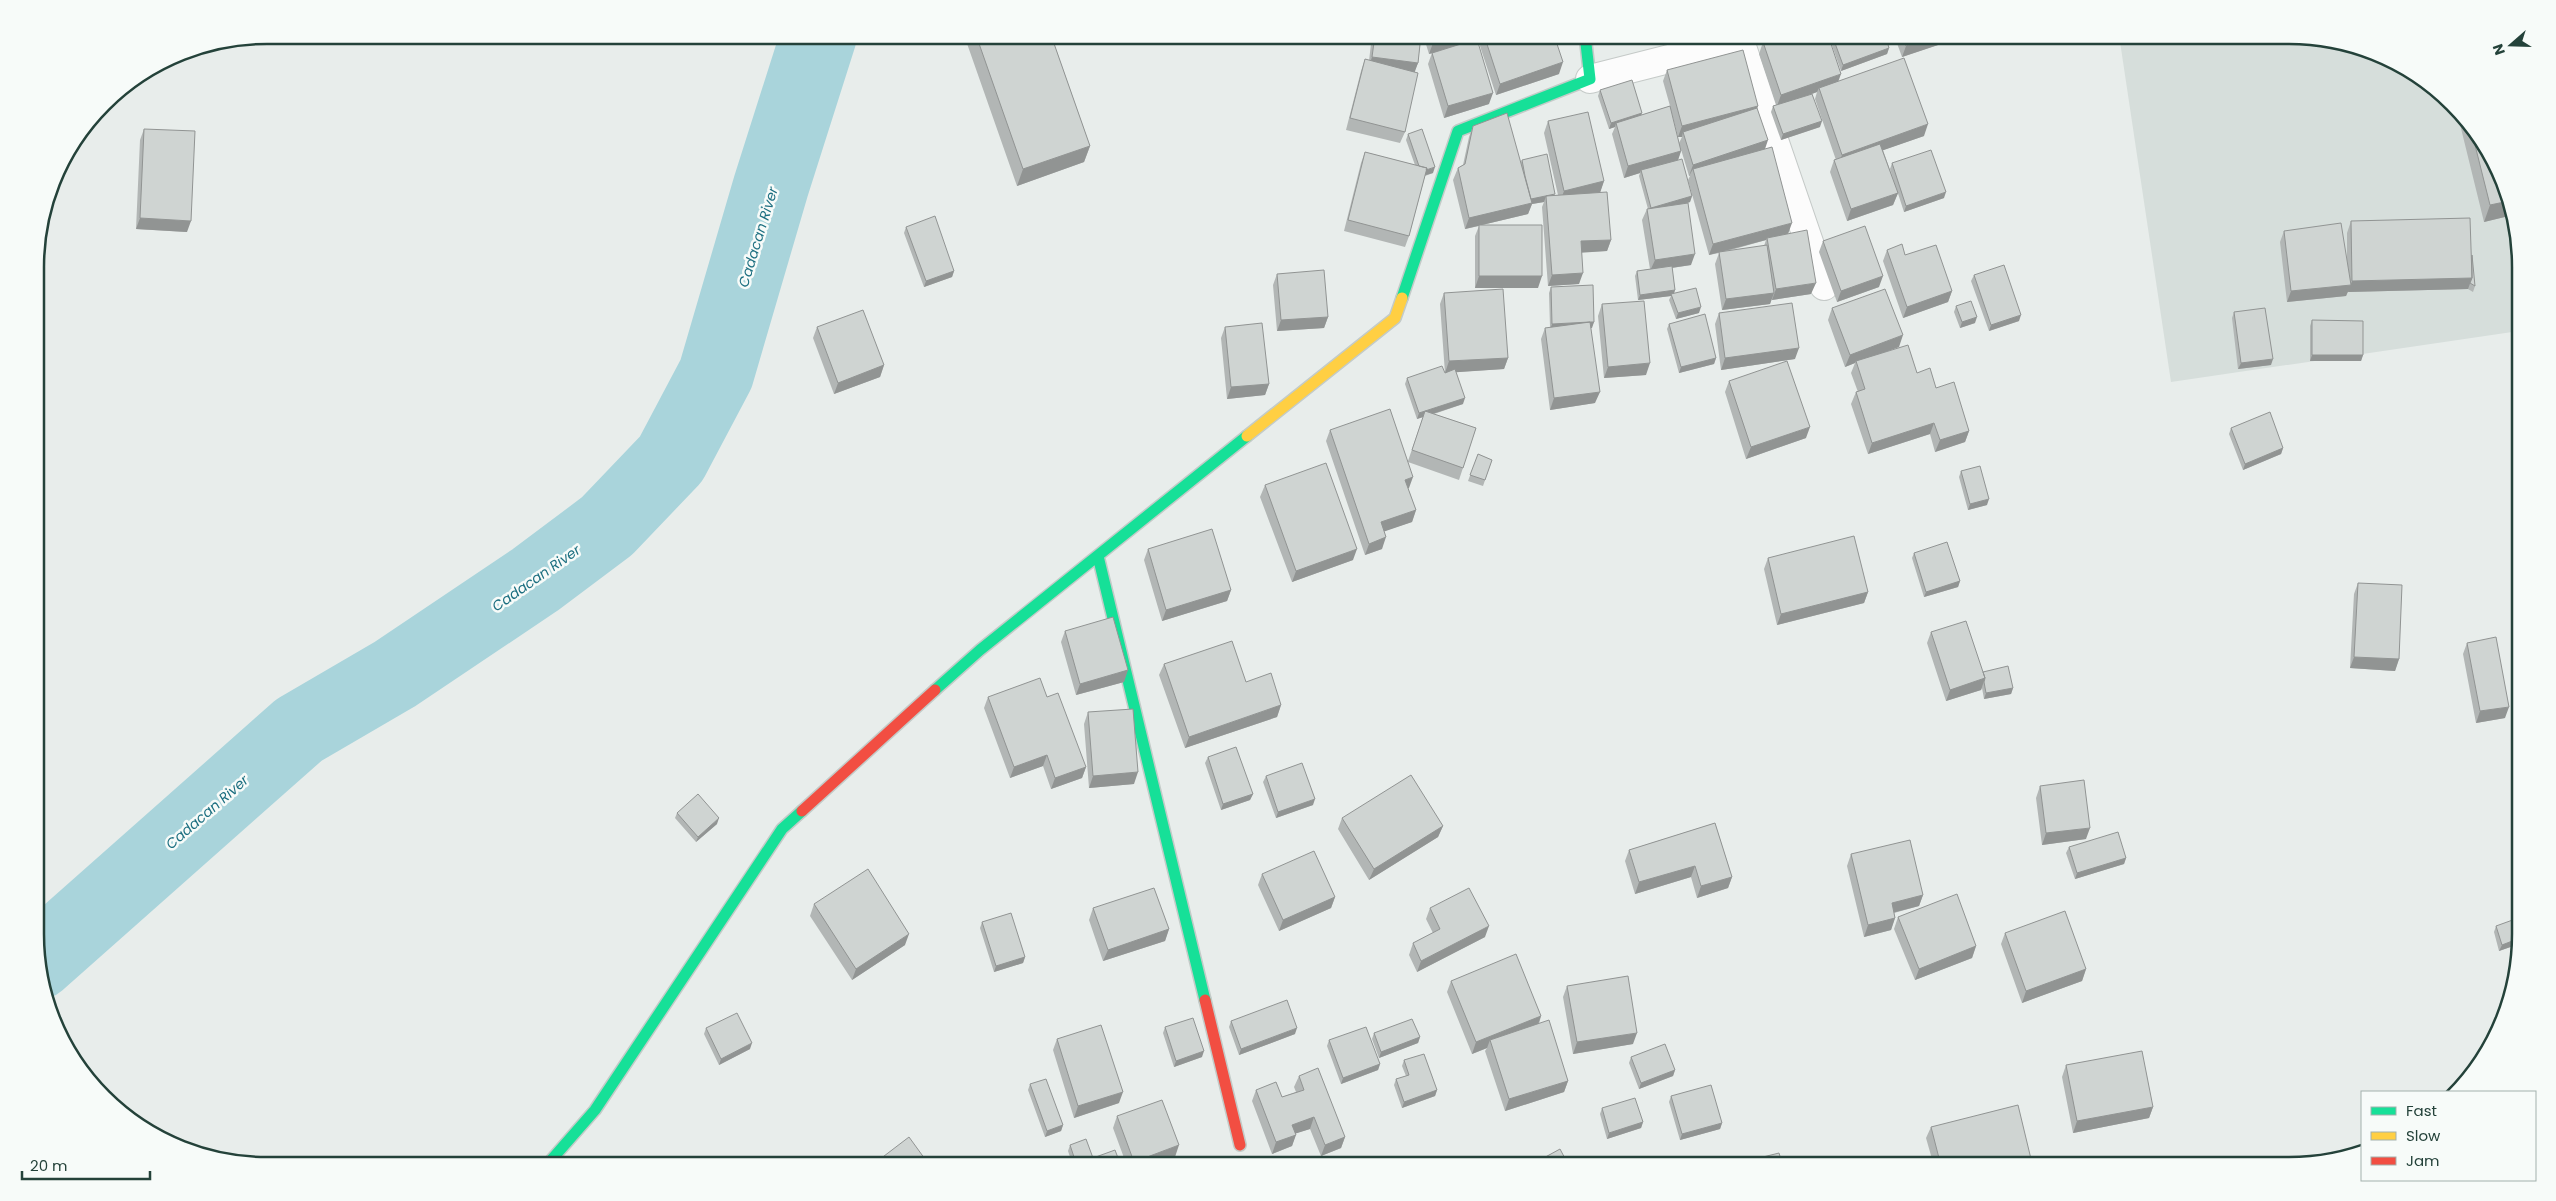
<svg xmlns="http://www.w3.org/2000/svg" width="2556" height="1201" viewBox="0 0 2556 1201" font-family="Poppins,sans-serif">
<style>
.built{fill:#d6dedb}
.lines{fill:none;stroke-linecap:round;stroke-linejoin:round}
.river{stroke:#a9d4db;stroke-width:76}
.street-casing{stroke:#c5cac8;stroke-width:30}
.fast-casing{stroke:#c3cbc8;stroke-width:14}
.slow-casing{stroke:#c3cbc8;stroke-width:14}
.jam-casing{stroke:#c3cbc8;stroke-width:14}
.street{stroke:#fcfcfc;stroke-width:28}
.fast{stroke:#16e098;stroke-width:11}
.slow{stroke:#ffcf43;stroke-width:11}
.jam{stroke:#f24e42;stroke-width:11}
.wall{fill:#b2b6b5;fill-rule:evenodd}
.shaded-wall{fill:#919493}
.building{fill:#cfd4d2;stroke:#919493}
.labels{text-anchor:middle;dominant-baseline:central;stroke-width:5;stroke-linejoin:round;paint-order:stroke}
.water-label{font-size:14px;font-style:italic;fill:#1c6f80;stroke:#f7fbf9}
.rim{fill:none;stroke:#24423a;stroke-width:2.5}
</style>
<rect width="100%" height="100%" fill="#e8edeb"/>
<path class="built" d="M2119 35H2290L2378 53 2431 83 2473 126 2503 178 2519 237V331L2171 382Z"/>
<g class="lines">
<path class="river" d="M37 962 299 730 395 674 535 580 607 526 671 459 716 374 771 186 819 35"/>
<defs>
<path id="street" d="M1590 79 1740 41 1824 286"/>
<path id="fast" d="M1402 298 1458 131 1590 79 1585 35
M1098 556 1205 1000
M935 690 980 650 1247 436
M546 1166 595 1110 782 829 802 811"/>
<path id="slow" d="M1247 436 1395 318 1402 298"/>
<path id="jam" d="M802 811 935 690
M1205 1000 1240 1145"/>
</defs>
<use href="#street" class="street-casing"/>
<use href="#fast" class="fast-casing"/>
<use href="#slow" class="slow-casing"/>
<use href="#jam" class="jam-casing"/>
<use href="#street" class="street"/>
<use href="#fast" class="fast"/>
<use href="#slow" class="slow"/>
<use href="#jam" class="jam"/>
</g>
<path class="wall" d="M964 35H1051L1090 146 1084 162 1017 186Z
M1372 35H1421L1418 63 1414 72 1405 132 1400 143 1346 130 1361 71 1365 59 1369 61Z
M1425 35H1554L1559 74 1496 95 1480 46 1482 38 1477 40 1489 104 1444 118 1428 64 1432 53 1429 54 1424 38Z
M1830 35H1885L1889 48 1887 54 1841 71 1829 37Z
M1894 35H1966L1965 36 1902 57Z
M1763 42 1839 81 1924 136 1883 150 1898 193 1893 205 1847 221 1830 172 1834 160H1836L1815 99 1817 92 1812 94 1820 127 1781 140 1771 112 1773 106 1776 105 1759 54Z
M1667 70 1758 106 1757 108 1765 149 1788 234 1811 294 1772 300V298L1770 304 1722 310 1715 264 1719 253 1709 255 1688 180 1690 176H1689L1680 146 1681 151 1678 160 1692 196 1690 202 1688 203 1691 265 1672 268 1675 290 1674 294 1699 313 1676 319 1669 300 1671 296 1638 300 1635 276 1637 271 1650 269 1642 220 1647 209H1648L1639 176 1640 173 1624 178 1612 134 1615 127 1609 129 1598 96 1600 90 1642 115 1670 106 1663 81ZM1671 110 1678 137H1682L1679 143ZM1766 240 1764 246 1724 252Z
M2456 108 2473 126 2503 178 2513 215 2484 222Z
M1548 121 1604 181 1600 192 1611 240 1607 251 1582 252 1579 284 1548 286 1542 207 1544 202 1532 204 1528 214 1482 225 1538 288H1475V236L1479 226 1465 229 1453 180 1458 168 1463 165 1469 137 1473 126 1521 162 1522 160 1555 195H1558L1544 133Z
M144 129 187 232 136 229 140 140Z
M1408 134 1433 173 1425 176 1409 236 1405 247 1344 231 1361 163 1365 152 1415 165 1406 140Z
M1892 163 1944 198 1904 212 1890 169Z
M2351 221 2471 255 2475 286 2473 292 2468 289 2348 292V291L2346 296 2287 302 2280 242 2284 231 2347 265V233Z
M906 227 954 271 952 277 924 287 904 233Z
M1823 241 1879 287 1837 302 1819 252Z
M1887 250 1905 255 1952 291 1948 302 1903 318 1883 261Z
M1277 274 1328 317 1324 328 1277 331 1273 285Z
M1974 275 2019 321 1989 331 1971 281Z
M1551 287 1594 322 1591 328 1595 403 1550 410 1541 339 1545 328 1550 327 1549 293Z
M1444 293 1508 358 1504 369 1456 372 1463 404 1434 414 1476 428 1459 480 1408 462 1409 488H1408L1416 510 1412 522 1384 531 1382 549 1365 555 1326 441 1330 430 1408 461 1423 417 1417 419 1405 384 1407 378 1445 373 1440 304Z
M1602 304 1646 375 1604 378 1598 316Z
M1956 306 1975 323 1960 328 1954 312Z
M1832 308 1899 347 1879 354 1917 373 1936 388 1969 431 1965 442 1935 452 1930 434 1868 454 1851 404 1856 392H1858L1851 373 1855 363 1845 367 1828 320Z
M2234 312 2271 365 2238 369 2232 318Z
M1719 313 1795 359 1721 370 1715 324Z
M2312 320 2363 355 2361 361H2310V326Z
M1669 324 1716 358 1714 364 1679 373 1667 329Z
M817 327 884 365 880 377 834 394 813 338Z
M1225 327 1269 384 1265 395 1227 399 1221 338Z
M1729 381 1806 438 1746 459 1725 392Z
M2231 428 2283 448 2281 454 2243 470 2229 434Z
M1478 454 1492 460 1483 486 1468 481Z
M1961 471 1987 505 1968 510 1959 477Z
M1265 485 1353 560 1292 582 1260 497Z
M1148 549 1231 590 1227 601 1162 621 1144 560Z
M1914 553 1960 581 1958 587 1924 597 1912 558Z
M1768 558 1868 592 1864 603 1777 625 1764 569Z
M2358 583 2399 659 2395 671 2350 668 2354 594Z
M1065 631 1124 682 1076 695 1061 642Z
M1931 632 1983 672 2013 688 2011 694 1984 699 1982 688 1981 690 1946 701 1927 643Z
M2467 643 2505 718 2476 723 2463 654Z
M1164 664 1246 682 1281 705 1277 717 1185 748 1159 675Z
M988 697 1086 767 1082 778 1051 789 1043 766 1010 778 984 708Z
M1088 712 1134 784 1089 788 1084 724Z
M1208 757 1253 794 1250 800 1221 810 1205 763Z
M1266 776 1313 805 1276 818 1263 782Z
M2040 786 2086 839 2042 845 2036 798Z
M677 813 717 824 696 842 675 818Z
M1342 818 1443 826 1438 837 1369 880 1338 829Z
M1715 823 1732 877 1728 888 1697 898 1691 877 1635 894 1625 861 1629 850Z
M2069 847 2126 858 2124 864 2075 879 2066 853Z
M1851 854 1923 895 1919 906 1894 913 1895 918 1891 930 1864 937 1847 866Z
M1262 874 1335 897 1331 908 1279 931 1258 885Z
M814 904 905 945 852 980 810 916Z
M1093 908 1169 929 1165 941 1103 961 1089 920Z
M1430 908 1485 937 1417 972 1409 955 1413 943 1433 933 1426 919Z
M1898 917 1976 946 1972 958 1915 980 1894 929Z
M982 922 1025 957 1023 963 994 972 980 928Z
M2496 926 2521 935 2519 944 2499 951 2494 932Z
M2005 933 2086 969 2082 981 2022 1003 2001 944Z
M1451 981 1541 1016 1539 1024 1568 1081 1564 1092 1505 1111 1485 1051 1487 1048 1472 1054 1447 992Z
M1567 986 1633 1044 1573 1054 1563 997Z
M1231 1021 1295 1034 1239 1055 1229 1027Z
M1165 1027 1202 1057 1174 1067 1163 1033Z
M706 1028 750 1049 719 1065 704 1034Z
M1374 1033 1420 1037 1418 1043 1379 1058 1372 1039Z
M1057 1039 1119 1103 1074 1118 1053 1050Z
M1329 1040 1380 1064 1378 1070 1341 1084 1327 1046Z
M1631 1057 1675 1070 1673 1076 1639 1089 1629 1063Z
M1404 1060 1437 1090 1435 1096 1402 1108 1394 1085 1396 1079 1406 1076 1402 1066Z
M2066 1065 2153 1107 2149 1118 2073 1133 2062 1077Z
M1299 1076 1345 1137 1341 1148 1321 1156 1310 1129 1296 1133 1292 1146 1272 1154 1252 1101 1256 1090 1282 1097 1296 1092 1294 1087Z
M1030 1084 1063 1125 1061 1131 1045 1137 1028 1090Z
M1671 1096 1722 1123 1720 1129 1680 1140 1669 1102Z
M1602 1108 1643 1122 1641 1128 1607 1139 1600 1114Z
M1117 1116 1175 1157 1150 1166H1127L1113 1128Z
M1931 1127 2028 1166H1934L1926 1138Z
M1070 1145 1093 1158 1121 1166H1073L1068 1151Z"/>
<path class="shaded-wall" d="M1459 35H1484L1482 38 1429 54 1433 43Z
M1757 35H1780L1755 40Z
M1939 35H1966L1965 36 1902 57 1906 46Z
M1889 48 1887 54 1841 71 1843 65Z
M1372 57 1418 63 1414 74 1368 69Z
M1563 62 1559 74 1496 95 1500 84Z
M1841 74 1837 85 1819 88 1817 92 1777 106 1781 95Z
M1493 93 1489 104 1444 118 1448 106Z
M1758 106 1754 117 1683 132 1682 137H1678L1682 126Z
M1642 113 1640 119 1616 123 1615 127 1609 129 1611 123Z
M1822 121 1820 127 1781 140 1783 134Z
M1928 124 1924 136 1838 166 1842 155Z
M1768 140 1764 152 1693 169 1689 176 1693 165Z
M1090 146 1084 162 1017 186 1023 169Z
M1681 151 1677 163 1641 170 1640 173 1624 178 1628 166Z
M1435 167 1433 173 1419 177 1421 172Z
M1604 181 1600 193 1560 202 1564 191Z
M1946 192 1944 198 1904 212 1906 206Z
M1898 193 1893 205 1847 221 1851 209Z
M1546 196 1544 202 1532 204 1528 214 1465 229 1469 218 1529 199Z
M1692 196 1690 202 1649 213 1651 208Z
M2509 201 2513 215 2484 222 2490 205Z
M140 218 191 221 187 232 136 229Z
M1792 223 1788 234 1767 238 1766 240 1709 255 1713 244Z
M1611 240 1607 251 1577 253 1581 241Z
M1695 254 1691 265 1650 271 1655 260Z
M954 271 952 277 924 287 926 281Z
M1583 273 1579 284 1548 286 1552 275Z
M1479 276H1542L1538 288H1475Z
M1883 276 1879 287 1837 302 1841 291Z
M2472 278 2468 289 2348 292 2352 281Z
M1816 283 1811 294 1772 300 1776 289Z
M2351 285 2346 296 2287 302 2291 291Z
M1675 290 1673 296 1671 294V296L1638 300 1640 295Z
M1952 291 1948 302 1903 318 1907 307Z
M1774 293 1770 304 1722 310 1726 299Z
M1701 307 1699 313 1676 319 1678 313Z
M2021 315 2019 321 1989 331 1991 325Z
M1328 317 1324 328 1277 331 1281 320Z
M1977 317 1975 323 1960 328 1962 322Z
M1594 322 1592 328 1550 330 1552 324Z
M1903 335 1899 347 1856 363V361L1855 363 1845 367 1850 355Z
M1799 348 1795 359 1721 370 1725 358Z
M2312 355H2363L2361 361H2310Z
M1508 358 1504 369 1445 373 1449 361Z
M1716 358 1714 364 1679 373 1681 367Z
M2273 359 2271 365 2238 369 2241 363Z
M1650 363 1646 375 1604 378 1608 367Z
M884 365 880 377 834 394 838 383Z
M1269 384 1265 395 1227 399 1231 387Z
M1600 392 1595 403 1550 410 1554 398Z
M1465 398 1463 404 1423 417 1425 411Z
M1425 411 1423 417 1417 419 1419 413Z
M1934 423 1930 434 1868 454 1872 443Z
M1810 427 1806 438 1746 459 1751 447Z
M1969 431 1965 442 1935 452 1940 440Z
M2283 448 2281 454 2243 470 2245 464Z
M1413 477 1409 488 1401 491 1405 480Z
M1989 499 1987 505 1968 510 1970 504Z
M1416 510 1412 522 1377 534 1381 522Z
M1386 537 1382 549 1365 555 1369 544Z
M1357 549 1353 560 1292 582 1296 571Z
M1960 581 1958 587 1924 597 1926 592Z
M1231 590 1227 601 1162 621 1166 610Z
M1868 592 1864 603 1777 625 1781 614Z
M2354 657 2399 659 2395 671 2350 668Z
M1128 670 1124 682 1076 695 1080 684Z
M1985 678 1981 690 1946 701 1950 690Z
M2013 688 2011 694 1984 699 1986 693Z
M1281 705 1277 717 1185 748 1189 737Z
M2509 707 2505 718 2476 723 2480 711Z
M1047 755 1043 766 1010 778 1014 767Z
M1086 767 1082 778 1051 789 1055 778Z
M1138 772 1134 784 1089 788 1093 776Z
M1253 794 1250 800 1221 810 1223 804Z
M1315 799 1313 805 1276 818 1278 812Z
M719 818 717 824 696 842 698 837Z
M1443 826 1438 837 1369 880 1374 869Z
M2090 828 2086 839 2042 845 2046 833Z
M2126 858 2124 864 2075 879 2077 873Z
M1695 866 1691 877 1635 894 1639 882Z
M1732 877 1728 888 1697 898 1701 886Z
M1923 895 1919 906 1888 914 1892 903Z
M1335 897 1331 908 1279 931 1283 920Z
M1895 918 1891 930 1864 937 1868 925Z
M1489 926 1485 937 1417 972 1421 961Z
M1169 929 1165 941 1103 961 1108 950Z
M909 934 905 945 852 980 856 969Z
M2520 938 2519 944 2499 951 2502 945Z
M1976 946 1972 958 1915 980 1919 969Z
M1025 957 1023 963 994 972 996 966Z
M2086 969 2082 981 2022 1003 2026 991Z
M1541 1016 1537 1027 1490 1040 1487 1048 1472 1054 1476 1042Z
M1297 1028 1295 1034 1239 1055 1241 1049Z
M1637 1033 1633 1044 1573 1054 1577 1042Z
M1420 1037 1418 1043 1379 1058 1381 1052Z
M752 1043 750 1049 719 1065 721 1059Z
M1204 1051 1202 1057 1174 1067 1176 1061Z
M1380 1064 1378 1070 1341 1084 1343 1078Z
M1675 1070 1673 1076 1639 1089 1641 1083Z
M1568 1081 1564 1092 1505 1111 1509 1099Z
M1437 1090 1435 1096 1402 1108 1404 1102Z
M1123 1092 1119 1103 1074 1118 1078 1106Z
M2153 1107 2149 1118 2073 1133 2077 1121Z
M1314 1117 1310 1129 1288 1136 1292 1125Z
M1643 1122 1641 1128 1607 1139 1609 1133Z
M1722 1123 1720 1129 1680 1140 1682 1134Z
M1063 1125 1061 1131 1045 1137 1047 1131Z
M1296 1135 1292 1146 1272 1154 1276 1142Z
M1345 1137 1341 1148 1321 1156 1325 1145Z
M1179 1145 1175 1157 1150 1166H1132L1134 1162Z
M2031 1159 2028 1166H2004Z
M1949 1160 1947 1166H1939L1940 1162Z"/>
<path class="building" d="M976 35H1051L1090 146 1023 169Z
M1375 35H1421L1418 63 1372 57Z
M1431 35H1459L1433 43Z
M1484 35H1554L1563 62 1500 84Z
M1785 35H1828L1841 74 1781 95 1763 42Z
M1832 35H1885L1889 48 1843 65Z
M1902 35H1939L1906 46Z
M1477 39 1493 93 1448 106 1432 53Z
M1743 50 1758 106 1682 126 1667 70Z
M1904 58 1928 124 1842 155 1819 88Z
M1365 59 1418 73 1405 132 1350 118Z
M1632 80 1642 113 1611 123 1600 90Z
M1812 94 1822 121 1783 134 1773 106Z
M1670 106 1681 151 1628 166 1616 123Z
M1757 108 1768 140 1693 165 1683 132Z
M1588 112 1604 181 1564 191 1548 121Z
M1507 113 1532 203 1469 218 1458 168 1465 164 1473 126Z
M2469 121 2473 126 2503 178 2509 201 2490 205Z
M144 129 195 131 191 221 140 218Z
M1422 129 1435 167 1426 170 1427 168 1419 166 1408 134Z
M1880 144 1898 193 1851 209 1834 160Z
M1772 147 1792 223 1713 244 1693 169Z
M1931 150 1946 192 1906 206 1892 163Z
M1365 152 1427 168 1409 236 1348 220Z
M1547 154 1555 194 1531 199 1525 176 1522 160Z
M1682 159 1692 196 1651 208 1641 170Z
M1607 192 1611 240 1581 241 1583 273 1552 275 1546 196Z
M1688 203 1695 254 1655 260 1647 209Z
M935 216 954 271 926 281 906 227Z
M2470 218 2472 278 2352 281 2351 221Z
M2341 223 2351 285 2291 291 2284 231Z
M1479 225H1542V276H1479Z
M1865 226 1883 276 1841 291 1823 241Z
M1807 230 1816 283 1776 289 1767 238Z
M1902 244 1905 255 1936 245 1952 291 1907 307 1887 250Z
M1767 245 1774 293 1726 299 1719 252Z
M2472 255 2475 286 2470 283 2472 278Z
M2004 265 2021 315 1991 325 1974 275Z
M1672 266 1675 290 1640 295 1637 271Z
M1324 270 1328 317 1281 320 1277 274Z
M1593 285 1594 322H1590L1552 324 1551 287Z
M1696 288 1701 307 1678 313 1671 294Z
M1503 289 1508 358 1449 361 1444 293Z
M1885 289 1903 335 1850 355 1832 308Z
M1644 301 1650 363 1608 367 1602 304Z
M1971 301 1977 317 1962 322 1956 306Z
M1792 303 1799 348 1725 358 1719 313Z
M2265 308 2273 359 2241 363 2234 312Z
M863 310 884 365 838 383 817 327Z
M1705 314 1716 358 1681 367 1669 324Z
M2312 320 2363 321V355H2312Z
M1590 322 1600 392 1554 398 1545 328Z
M1262 323 1269 384 1231 387 1225 327Z
M1908 345 1917 373 1930 368 1936 388 1954 382 1969 431 1940 440 1934 423 1872 443 1856 392 1865 389 1856 361Z
M1787 361 1810 427 1751 447 1729 381Z
M1442 366 1445 373 1455 369 1465 398 1419 413 1407 378Z
M1390 409 1413 477 1405 480 1416 510 1381 522 1386 537 1369 544 1330 430Z
M1425 411 1476 428 1463 468 1412 450Z
M2270 412 2283 448 2245 464 2231 428Z
M1478 454 1492 460 1485 480 1470 475Z
M1326 463 1357 549 1296 571 1265 485Z
M1980 466 1989 499 1970 504 1961 471Z
M1212 529 1231 590 1166 610 1148 549Z
M1854 536 1868 592 1781 614 1768 558Z
M1947 542 1960 581 1926 592 1914 553Z
M2358 583 2402 585 2399 659 2354 657Z
M1113 617 1128 670 1080 684 1065 631Z
M1966 621 1985 678 1950 690 1931 632Z
M2496 637 2509 707 2480 711 2467 643Z
M1232 641 1246 682 1271 673 1281 705 1189 737 1164 664Z
M2008 666 2013 688 1986 693 1984 682 1985 678 1983 672Z
M1040 678 1047 697 1058 693 1086 767 1055 778 1047 755 1014 767 988 697Z
M1133 709 1138 772 1093 776 1088 712Z
M1236 747 1253 794 1223 804 1208 757Z
M1302 763 1315 799 1278 812 1266 776Z
M1411 775 1443 826 1374 869 1342 818Z
M2084 780 2090 828 2046 833 2040 786Z
M698 794 719 818 698 837 677 813Z
M1715 823 1732 877 1701 886 1695 866 1639 882 1629 850Z
M2118 832 2126 858 2077 873 2069 847Z
M1910 840 1923 895 1892 903 1895 918 1868 925 1851 854Z
M1314 851 1335 897 1283 920 1262 874Z
M868 869 909 934 856 969 814 904Z
M1154 888 1169 929 1108 950 1093 908Z
M1469 888 1489 926 1421 961 1413 943 1440 929 1430 908Z
M1957 894 1976 946 1919 969 1898 917Z
M2065 911 2086 969 2026 991 2005 933Z
M1011 913 1025 957 996 966 982 922Z
M2521 917 2520 938 2502 945 2496 926Z
M1516 954 1541 1016 1476 1042 1451 981Z
M1628 976 1637 1033 1577 1042 1567 986Z
M1287 1000 1297 1028 1241 1049 1231 1021Z
M737 1013 752 1043 721 1059 706 1028Z
M1193 1018 1204 1051 1176 1061 1165 1027Z
M1412 1019 1420 1037 1381 1052 1374 1033Z
M1549 1020 1568 1081 1509 1099 1490 1040Z
M1101 1025 1123 1092 1078 1106 1057 1039Z
M1366 1027 1380 1064 1343 1078 1329 1040Z
M1665 1044 1675 1070 1641 1083 1631 1057Z
M2142 1051 2153 1107 2077 1121 2066 1065Z
M1424 1054 1437 1090 1404 1102 1396 1079 1409 1075 1404 1060Z
M1318 1068 1345 1137 1325 1145 1314 1117 1292 1125 1296 1135 1276 1142 1256 1090 1276 1082 1282 1097 1304 1090 1299 1076Z
M1046 1079 1063 1125 1047 1131 1030 1084Z
M1711 1085 1722 1123 1682 1134 1671 1096Z
M1635 1098 1643 1122 1609 1133 1602 1108Z
M1162 1100 1179 1145 1134 1162 1117 1116Z
M2018 1105 2031 1159 2004 1166H1951L1949 1160 1940 1162 1931 1127Z
M909 1137 930 1166H871Z
M1086 1139 1093 1158 1115 1150 1121 1166H1077L1070 1145Z
M1560 1149 1569 1166H1529Z
M1779 1153 1783 1166H1731V1165Z"/>
<g class="labels">
<g class="water-label">
<text transform="translate(758 237) rotate(-73)">Cadacan River</text>
<text transform="translate(536 578) rotate(-35)">Cadacan River</text>
<text transform="translate(207 812) rotate(-41)">Cadacan River</text>
</g>
</g>
<path d="M0 0H2556V1201H0ZM267 44H2289A223 223 0 0 1 2512 267V934A223 223 0 0 1 2289 1157H267A223 223 0 0 1 44 934V267A223 223 0 0 1 267 44Z" fill="#f7fbf9" fill-rule="evenodd"/>
<path class="rim" d="M267 44H2289A223 223 0 0 1 2512 267V934A223 223 0 0 1 2289 1157H267A223 223 0 0 1 44 934V267A223 223 0 0 1 267 44Z"/>
<rect x="2361" y="1091" width="175" height="90" fill="#f7fbf9" stroke="#a3b1ad"/>
<rect x="2371" y="1107" width="25" height="8" fill="#16e098" stroke="#a3b1ad"/>
<text x="2406" y="1116" font-size="15" fill="#24423a">Fast</text>
<rect x="2371" y="1132" width="25" height="8" fill="#ffcf43" stroke="#a3b1ad"/>
<text x="2406" y="1141" font-size="15" fill="#24423a">Slow</text>
<rect x="2371" y="1157" width="25" height="8" fill="#f24e42" stroke="#a3b1ad"/>
<text x="2406" y="1166" font-size="15" fill="#24423a">Jam</text>
<g transform="translate(2511 45) rotate(250)" stroke="#f7fbf9" stroke-width="4" paint-order="stroke">
<path d="M0-4L9 19L0 12L-9 19Z" fill="#24423a"/>
<text y="-8" font-size="14" font-weight="bold" text-anchor="middle" fill="#24423a">N</text>
</g>
<path d="M22 1171v8h128v-8" fill="none" stroke="#24423a" stroke-width="2.5"/>
<text x="30" y="1171" font-size="15" fill="#24423a" stroke="#f7fbf9" stroke-width="4" paint-order="stroke">20 m</text>
</svg>
